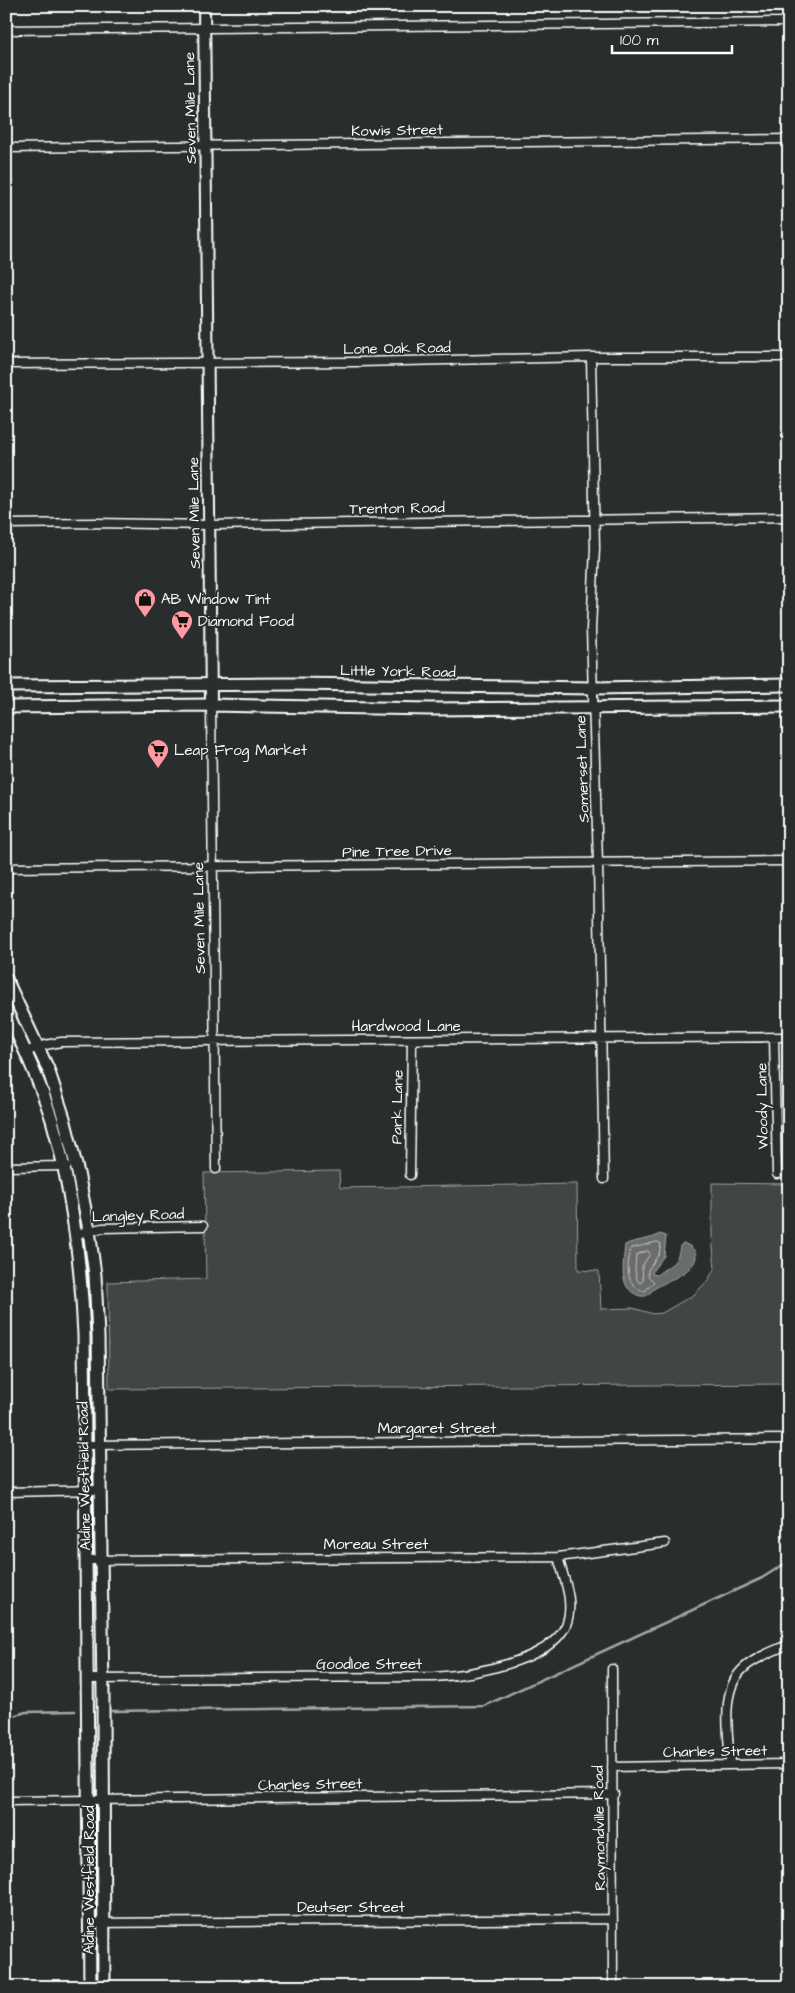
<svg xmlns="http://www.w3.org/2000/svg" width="795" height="1993" font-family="'Architects Daughter',sans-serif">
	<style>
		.green { fill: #414445; stroke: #a0a2a2 }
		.water { fill: #6a6c6d; stroke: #a6a7a7 }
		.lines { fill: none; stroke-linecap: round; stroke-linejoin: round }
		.shore { stroke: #c3c4c5; stroke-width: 1 }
		.stream { stroke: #a6a7a7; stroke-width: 2.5 }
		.minor-casing { stroke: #fff; stroke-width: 11 }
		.tertiary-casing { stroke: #fff; stroke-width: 14 }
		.secondary-casing { stroke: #fff; stroke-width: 15 }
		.minor { stroke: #2a2d2e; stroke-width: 8 }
		.tertiary { stroke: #2a2d2e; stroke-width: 10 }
		.secondary { stroke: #2a2d2e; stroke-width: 11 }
		.labels { text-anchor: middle; stroke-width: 4; stroke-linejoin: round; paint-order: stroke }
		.street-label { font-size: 15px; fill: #fff; stroke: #2a2d2e }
		.poi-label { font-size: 15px; fill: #fff; stroke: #2a2d2e; text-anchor: start }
	</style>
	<rect width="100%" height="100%" fill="#2a2d2e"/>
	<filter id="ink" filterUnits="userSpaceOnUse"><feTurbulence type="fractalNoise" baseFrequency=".02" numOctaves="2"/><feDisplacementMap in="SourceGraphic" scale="10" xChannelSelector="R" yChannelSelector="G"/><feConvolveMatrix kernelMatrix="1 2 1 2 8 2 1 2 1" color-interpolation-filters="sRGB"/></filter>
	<g filter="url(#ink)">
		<path class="green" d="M 339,1171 L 340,1188 L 577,1184 L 578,1270 L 599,1271 L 601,1309 L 633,1308 L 653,1314 L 662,1313 L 695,1294 L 708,1280 L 715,1268 L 712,1237 L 712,1183 L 789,1184 L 789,1384 L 109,1389 L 108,1282 L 206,1279 L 204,1173 Z"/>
		<path class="water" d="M 660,1234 L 666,1236 L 664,1256 L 653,1270 L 652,1274 L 657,1275 C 671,1263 677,1266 680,1246 L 683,1243 C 689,1245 696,1249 696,1256 C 695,1272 668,1280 657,1287 C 651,1290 648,1298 641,1296 C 637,1296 630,1291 628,1288 C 620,1278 624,1257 625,1245 C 636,1239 649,1241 660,1234 Z"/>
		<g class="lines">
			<path class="shore" d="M 658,1242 L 661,1244 L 659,1254 L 648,1270 L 648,1276 L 654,1282 L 645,1291 L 641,1291 C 624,1281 628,1267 630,1249 Z
				M 648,1251 L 650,1254 L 642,1266 L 643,1281 L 640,1283 L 637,1280 L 635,1271 L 636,1255 Z"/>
			<path class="stream" d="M 112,1711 L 484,1706 L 762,1578 L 789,1561
				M 6,1718 L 26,1712 L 75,1711"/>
			<g class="minor-casing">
				<path id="minor" d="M 6,30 L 789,22
					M 6,148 L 789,139
					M 591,357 L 595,548 L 591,629 L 598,863 L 604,1179
					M 6,364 L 358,362 L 591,357 L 789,357
					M 6,524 L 96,523 L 209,525 L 789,517
					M 211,705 L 216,1169
					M 6,868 L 789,861
					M 774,1037 L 777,1174
					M 25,1052 L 45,1045 L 61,1042 L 789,1037
					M 6,1167 L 67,1166
					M 410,1175 L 412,1040
					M 76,1234 L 102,1228 L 203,1226
					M 85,1445 L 789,1439
					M 6,1492 L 99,1490
					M 87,1560 L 558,1557 L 665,1543
					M 612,1669 L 613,1987
					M 88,1679 L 434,1677 C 469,1675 550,1662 566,1625 C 575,1603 564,1579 558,1557
					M 730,1765 C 729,1735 719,1690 744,1668 C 756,1657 774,1651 789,1644
					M 612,1767 L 789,1764
					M 6,1801 L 614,1794
					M 90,1923 L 613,1919"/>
			</g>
			<g class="tertiary-casing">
				<path id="tertiary" d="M 204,6 L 211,705"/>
			</g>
			<g class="secondary-casing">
				<path id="secondary" d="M 6,686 L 292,684 L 594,688 L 789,685
					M 6,707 L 211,705 L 431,709 L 789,706
					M 6,979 L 48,1069 L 64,1118 L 78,1173 L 89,1230 L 95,1275 L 98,1336 L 103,1694 L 104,1987
					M 6,1010 C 23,1046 40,1082 52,1120 C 72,1190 81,1263 84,1335 L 90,1987"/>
			</g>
			<use href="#minor" class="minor"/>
			<use href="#tertiary" class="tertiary"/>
			<use href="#secondary" class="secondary"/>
		</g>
	</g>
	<defs>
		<g id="shop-pin" transform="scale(1.125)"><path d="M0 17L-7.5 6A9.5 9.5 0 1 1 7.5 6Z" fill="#ff9aa2" stroke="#2a2d2e"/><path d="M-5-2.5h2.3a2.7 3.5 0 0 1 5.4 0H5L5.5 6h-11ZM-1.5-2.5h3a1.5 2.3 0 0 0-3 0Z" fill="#111"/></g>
		<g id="supermarket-pin" transform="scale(1.125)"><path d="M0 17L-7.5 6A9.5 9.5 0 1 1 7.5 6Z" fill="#ff9aa2" stroke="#2a2d2e"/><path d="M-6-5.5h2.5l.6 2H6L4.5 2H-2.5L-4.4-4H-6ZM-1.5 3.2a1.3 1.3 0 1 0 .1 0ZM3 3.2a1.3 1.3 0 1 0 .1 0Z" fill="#111"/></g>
	</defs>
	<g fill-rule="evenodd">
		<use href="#shop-pin" x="145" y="599"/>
		<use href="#supermarket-pin" x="182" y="621"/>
		<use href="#supermarket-pin" x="158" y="750"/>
	</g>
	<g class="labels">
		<g class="street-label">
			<text transform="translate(190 108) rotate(-91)" y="5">Seven Mile Lane</text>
			<text transform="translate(397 130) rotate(-1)" y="5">Kowis Street</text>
			<text transform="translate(397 348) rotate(-1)" y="5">Lone Oak Road</text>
			<text transform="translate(397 508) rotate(-1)" y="5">Trenton Road</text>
			<text transform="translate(194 513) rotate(-91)" y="5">Seven Mile Lane</text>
			<text transform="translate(398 671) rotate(1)" y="5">Little York Road</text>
			<text transform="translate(582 769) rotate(-92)" y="5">Somerset Lane</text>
			<text transform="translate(397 851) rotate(-1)" y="5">Pine Tree Drive</text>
			<text transform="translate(199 918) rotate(-91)" y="5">Seven Mile Lane</text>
			<text x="406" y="1031">Hardwood Lane</text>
			<text transform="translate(762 1106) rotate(-91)" y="5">Woody Lane</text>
			<text transform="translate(397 1107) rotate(-89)" y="5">Park Lane</text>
			<text transform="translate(138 1215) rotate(-2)" y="5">Langley Road</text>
			<text x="437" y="1433">Margaret Street</text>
			<text transform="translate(84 1476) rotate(-91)" y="5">Aldine Westfield Road</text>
			<text x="376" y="1549">Moreau Street</text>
			<text x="369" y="1669">Goodloe Street</text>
			<text transform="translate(715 1751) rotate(-1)" y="5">Charles Street</text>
			<text transform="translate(310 1784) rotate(-1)" y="5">Charles Street</text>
			<text transform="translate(599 1828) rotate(-91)" y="5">Raymondville Road</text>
			<text transform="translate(89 1880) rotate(-90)" y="5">Aldine Westfield Road</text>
			<text x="351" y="1912">Deutser Street</text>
		</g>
		<g class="poi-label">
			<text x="161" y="604">AB Window Tint</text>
			<text x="198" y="626">Diamond Food</text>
			<text x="174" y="755">Leap Frog Market</text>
		</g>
	</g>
	<rect width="795" height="1993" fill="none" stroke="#2a2d2e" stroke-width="25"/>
	<rect x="12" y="12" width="770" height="1968" fill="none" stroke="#fff" stroke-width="2" filter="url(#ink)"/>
	<path d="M612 45v8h120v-8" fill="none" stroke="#ffffff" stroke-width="2.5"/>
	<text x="620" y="45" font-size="15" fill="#ffffff" stroke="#2a2d2e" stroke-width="4" paint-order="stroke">100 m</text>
</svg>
